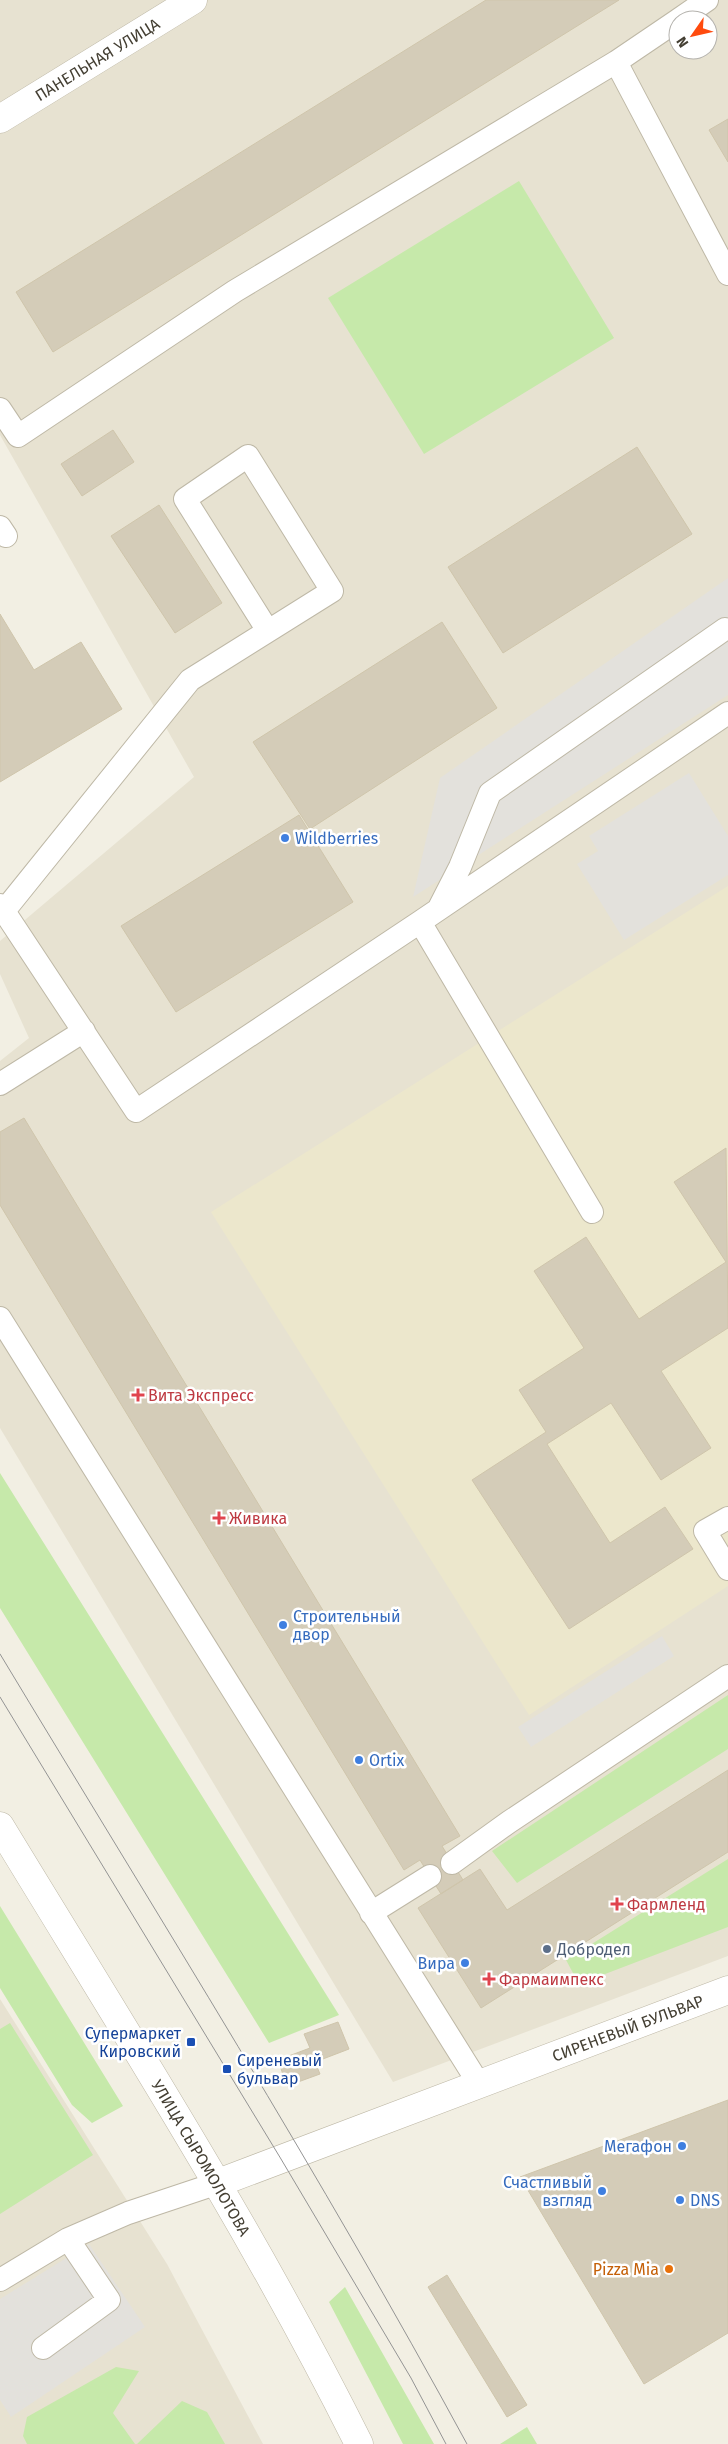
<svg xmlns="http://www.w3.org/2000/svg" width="728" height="2444" font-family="'Fira Sans',sans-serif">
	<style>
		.residential { fill: #e7e2d1; fill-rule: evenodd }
		.education { fill: #ece7cc }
		.green { fill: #c6e9aa }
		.parking { fill: #e3e1dc }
		.building { fill: #d4ccb8; stroke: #cfc5ab }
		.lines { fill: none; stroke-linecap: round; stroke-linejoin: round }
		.service-casing { stroke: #beb8a6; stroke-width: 24 }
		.minor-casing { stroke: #beb8a6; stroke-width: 29 }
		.tertiary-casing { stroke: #beb8a6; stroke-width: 29 }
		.service { stroke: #fff; stroke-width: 22 }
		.minor { stroke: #fff; stroke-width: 28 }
		.tertiary { stroke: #fff; stroke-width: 28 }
		.tram { stroke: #949494; stroke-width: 1 }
		.shop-dot { fill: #3f7fe0; stroke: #fff; stroke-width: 2 }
		.health-dot { fill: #e0444e; stroke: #fff; stroke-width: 2 }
		.service-dot { fill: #5c6f8a; stroke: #fff; stroke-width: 2 }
		.transit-dot { fill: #1a4fb4; stroke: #fff; stroke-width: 2 }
		.food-dot { fill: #e8710a; stroke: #fff; stroke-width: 2 }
		.labels { text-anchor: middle; stroke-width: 5; stroke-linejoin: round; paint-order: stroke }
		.street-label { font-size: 16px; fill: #443f33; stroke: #fff }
		.shop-label { font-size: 16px; fill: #366cbe; stroke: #fff; text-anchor: start }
		.health-label { font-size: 16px; fill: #be3a42; stroke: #fff; text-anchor: start }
		.service-label { font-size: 16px; fill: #4e5e75; stroke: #fff; text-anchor: start }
		.transit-label { font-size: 16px; fill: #164399; stroke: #fff; text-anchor: end }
		.food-label { font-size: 16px; fill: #c56008; stroke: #fff; text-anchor: end }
	</style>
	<rect width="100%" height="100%" fill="#f2efe3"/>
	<path class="residential" d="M 0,0 L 728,0 L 728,1956 L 393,2082 L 0,1428 L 0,1061 L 29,1038 L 0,974 L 0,941 L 194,777 L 0,435 ZM 678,20 L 708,20 L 708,50 L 678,50 Z
		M 0,1999 L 167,2264 L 263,2444 L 0,2444 Z"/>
	<path class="education" d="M 728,886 L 728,1586 L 529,1715 L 211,1212 Z"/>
	<path class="green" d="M 519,181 L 614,338 L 424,454 L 328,298 Z
		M 0,1473 L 339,2015 L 269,2043 L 0,1608 Z
		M 728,1695 L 728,1749 L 517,1883 L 492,1851 Z
		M 728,1859 L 728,1927 L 579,1984 L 566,1960 Z
		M 0,1906 L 123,2106 L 92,2123 L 72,2105 L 0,1988 Z
		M 10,2023 L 93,2155 L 0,2214 L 0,2029 Z
		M 345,2287 L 434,2444 L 403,2444 L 329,2302 Z
		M 116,2367 L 139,2371 L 113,2413 L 135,2444 L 27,2444 L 23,2436 L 27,2417 Z
		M 182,2401 L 207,2412 L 225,2444 L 137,2444 Z
		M 527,2427 L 537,2444 L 500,2444 Z"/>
	<path class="parking" d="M 728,578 L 728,695 L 413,897 L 440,778 Z
		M 689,773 L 728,836 L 728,875 L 624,940 L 577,864 L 598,851 L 589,836 Z
		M 662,1636 L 674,1656 L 531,1747 L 518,1727 Z
		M 89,2244 L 145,2327 L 11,2417 L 0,2400 L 0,2299 Z"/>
	<path class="building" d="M 486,0 L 619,0 L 53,352 L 16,292 Z
		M 728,119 L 728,162 L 709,130 Z
		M 113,430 L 134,462 L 82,496 L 61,464 Z
		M 637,447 L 692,534 L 503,653 L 448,567 Z
		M 159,505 L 222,603 L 175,633 L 111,536 Z
		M 0,614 L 34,670 L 81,642 L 122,709 L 0,782 Z
		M 442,622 L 497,708 L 310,829 L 253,742 Z
		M 299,815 L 353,902 L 176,1012 L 121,926 Z
		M 24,1118 L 460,1836 L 442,1846 L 463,1880 L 441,1894 L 420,1860 L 404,1870 L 0,1205 L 0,1132 Z
		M 726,1148 L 728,1328 L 661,1371 L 711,1448 L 661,1480 L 611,1403 L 547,1444 L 610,1543 L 665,1507 L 693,1549 L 569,1629 L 472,1480 L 546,1432 L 519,1390 L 584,1348 L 534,1271 L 586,1237 L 639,1319 L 726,1262 L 674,1182 Z
		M 728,1770 L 728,1852 L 481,2008 L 418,1908 L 480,1869 L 507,1910 Z
		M 338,2022 L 349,2049 L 315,2062 L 320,2074 L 287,2086 L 278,2060 L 310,2048 L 304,2034 Z
		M 728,2100 L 728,2333 L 644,2384 L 520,2177 Z
		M 447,2275 L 527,2405 L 507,2417 L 428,2287 Z"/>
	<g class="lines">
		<g class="service-casing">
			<path id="service" d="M 678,20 L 707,0
				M 616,62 L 728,274
				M 0,409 L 18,436 L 235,291 L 616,62 L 678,20
				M 0,527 L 6,536
				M 0,905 L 136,1111 L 420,922 L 728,713
				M 440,906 L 460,867 L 490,793 L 725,629
				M 4,911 L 190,680 L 332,591 L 248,456 L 185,499 L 268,631
				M 420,922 L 592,1212
				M 0,1084 L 84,1031
				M 0,1318 L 479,2084
				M 728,1518 L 705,1531 L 728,1569
				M 452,1863 L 509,1822 L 728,1676
				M 371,1913 L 430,1876
				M 0,2280 L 68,2239 L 128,2213 L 218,2183
				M 43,2348 L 109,2300 L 68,2239"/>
		</g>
		<g class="minor-casing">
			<g id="minor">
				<path id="s1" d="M 0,119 L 193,0"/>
			</g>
		</g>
		<g class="tertiary-casing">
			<g id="tertiary">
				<path id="s2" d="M 0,1826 C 124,2030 253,2231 359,2444"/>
				<path id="s3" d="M 218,2183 L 728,1990"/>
			</g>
		</g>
		<use href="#service" class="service"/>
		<use href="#minor" class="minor"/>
		<use href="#tertiary" class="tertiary"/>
		<path class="tram" d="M 0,1654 C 158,1916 321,2175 467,2444
			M 0,1697 L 281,2159 L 411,2378 L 446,2444"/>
	</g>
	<g class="shop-dot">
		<circle cx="285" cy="838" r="5"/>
		<circle cx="283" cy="1625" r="5"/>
		<circle cx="359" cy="1760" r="5"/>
		<circle cx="465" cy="1963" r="5"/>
		<circle cx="682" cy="2146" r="5"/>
		<circle cx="602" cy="2191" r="5"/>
		<circle cx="680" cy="2200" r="5"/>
	</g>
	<g class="health-dot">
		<path d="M135.5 1387.5h5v5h5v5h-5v5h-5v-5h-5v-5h5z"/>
		<path d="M216.5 1510.5h5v5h5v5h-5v5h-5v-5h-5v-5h5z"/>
		<path d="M614.5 1896.5h5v5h5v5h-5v5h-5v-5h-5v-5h5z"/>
		<path d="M486.5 1971.5h5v5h5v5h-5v5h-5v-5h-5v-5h5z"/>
	</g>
	<circle class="service-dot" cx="547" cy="1949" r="5"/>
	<g class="transit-dot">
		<rect x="186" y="2037" width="10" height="10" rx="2.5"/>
		<rect x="222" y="2064" width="10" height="10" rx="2.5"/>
	</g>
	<circle class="food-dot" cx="669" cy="2269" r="5"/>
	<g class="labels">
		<g class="street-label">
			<text dy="6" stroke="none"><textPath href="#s1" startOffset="114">ПАНЕЛЬНАЯ УЛИЦА</textPath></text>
			<text dy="6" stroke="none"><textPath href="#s3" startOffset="438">СИРЕНЕВЫЙ БУЛЬВАР</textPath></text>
			<text dy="6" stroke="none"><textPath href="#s2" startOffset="388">УЛИЦА СЫРОМОЛОТОВА</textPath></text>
		</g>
		<g class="shop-label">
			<text x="295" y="844">Wildberries</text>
			<text x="293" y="1622">Строительный<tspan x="293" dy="18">двор</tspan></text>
			<text x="369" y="1766">Ortix</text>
			<text x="455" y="1969" text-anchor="end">Вира</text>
			<text x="672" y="2152" text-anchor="end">Мегафон</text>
			<text x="592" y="2188" text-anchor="end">Счастливый<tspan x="592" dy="18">взгляд</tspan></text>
			<text x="690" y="2206">DNS</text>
		</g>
		<g class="health-label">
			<text x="148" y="1401">Вита Экспресс</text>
			<text x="229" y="1524">Живика</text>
			<text x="627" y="1910">Фармленд</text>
			<text x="499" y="1985">Фармаимпекс</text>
		</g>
		<g class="service-label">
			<text x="557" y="1955">Добродел</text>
		</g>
		<g class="transit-label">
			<text x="181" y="2039">Супермаркет<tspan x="181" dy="18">Кировский</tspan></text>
			<text x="237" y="2066" text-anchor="start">Сиреневый<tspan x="237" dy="18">бульвар</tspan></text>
		</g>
		<g class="food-label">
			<text x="659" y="2275">Pizza Mia</text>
		</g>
	</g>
	<g transform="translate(693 35) rotate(236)"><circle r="24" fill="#ffffff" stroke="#b4b2ad"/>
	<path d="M0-4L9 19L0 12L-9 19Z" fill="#ff4b0e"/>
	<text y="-8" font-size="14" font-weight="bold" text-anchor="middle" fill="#443f33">N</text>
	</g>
</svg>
